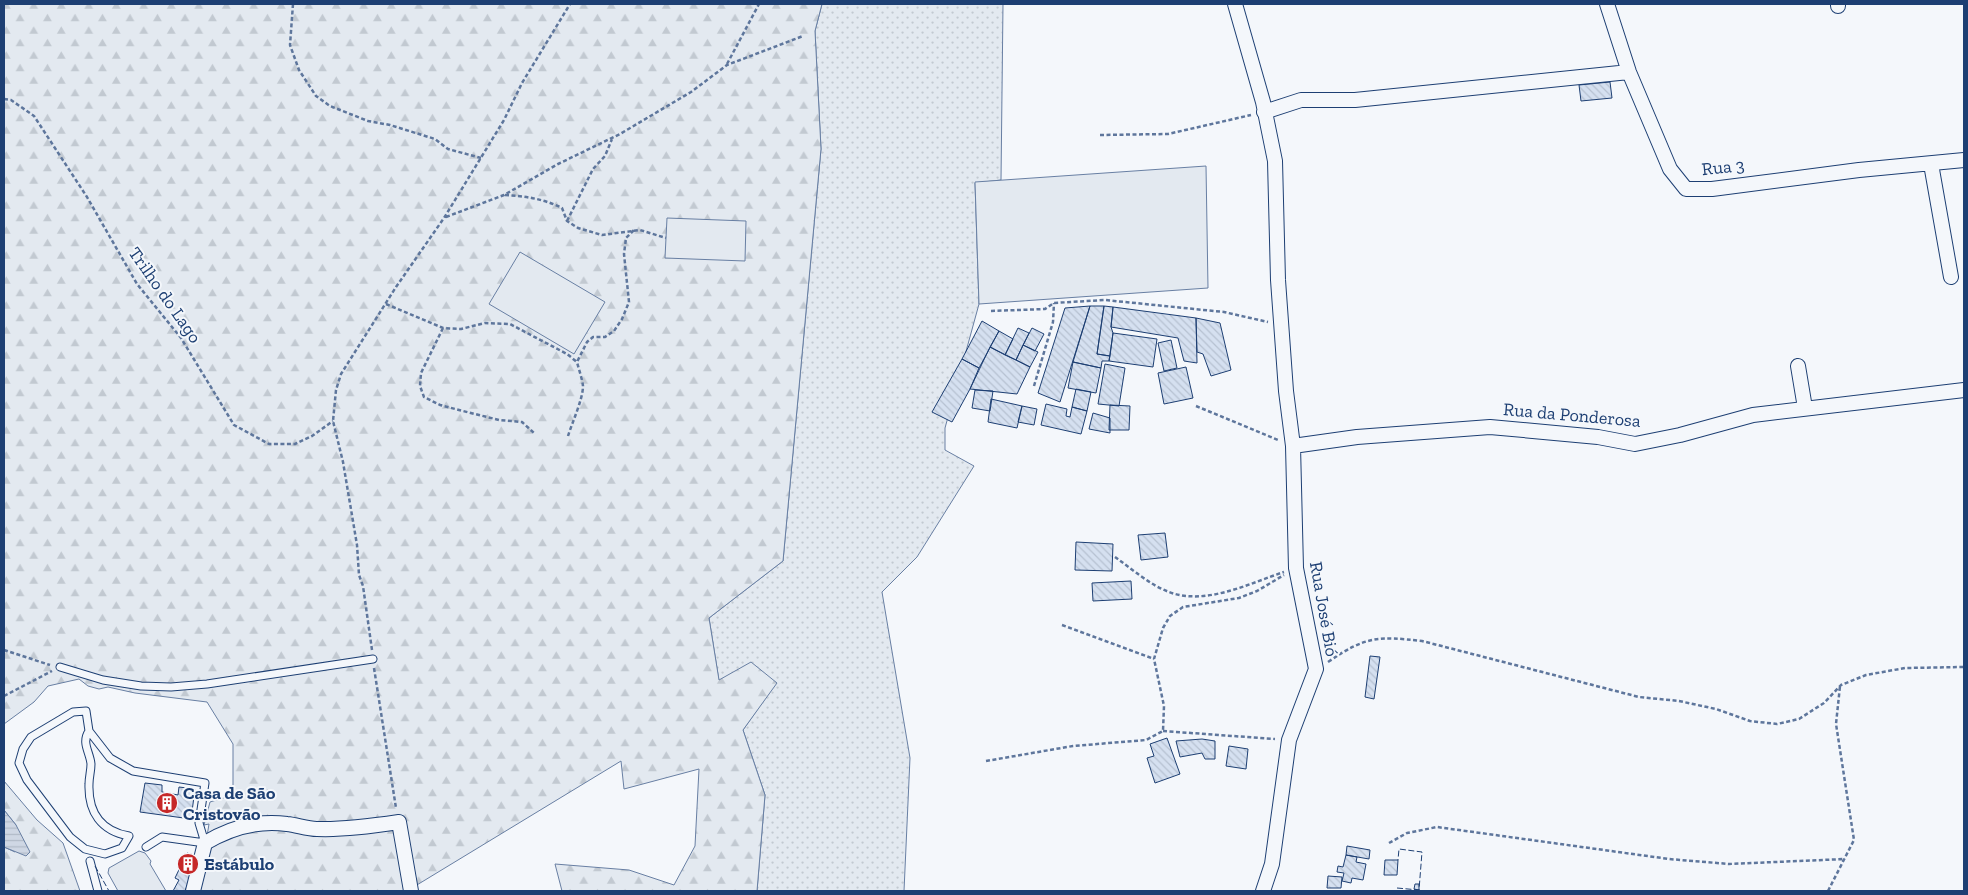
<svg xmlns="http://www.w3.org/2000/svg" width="1968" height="895" font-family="'Zilla Slab',serif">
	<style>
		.grass { fill: url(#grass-dots); stroke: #687fa3 }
		.forest { fill: url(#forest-firs); stroke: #687fa3 }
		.garden { fill: #e3e9f0; stroke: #687fa3 }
		.water { fill: url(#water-rules); stroke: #687fa3 }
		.building { fill: url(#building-back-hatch); stroke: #1d3f73 }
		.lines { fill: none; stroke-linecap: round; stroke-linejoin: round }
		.lane-casing { stroke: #1d3f73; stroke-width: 9 }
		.street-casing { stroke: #1d3f73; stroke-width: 16 }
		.path { stroke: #5e769c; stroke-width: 2.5; stroke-dasharray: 4 2.5; stroke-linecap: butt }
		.lane { stroke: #f4f7fb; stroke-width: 7 }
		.street { stroke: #f4f7fb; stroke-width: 14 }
		.fence { stroke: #1d3f73; stroke-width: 1; stroke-dasharray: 6 2.5; stroke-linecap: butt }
		.labels { text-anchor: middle; stroke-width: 4; stroke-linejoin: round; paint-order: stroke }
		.street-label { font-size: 18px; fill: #1d3f73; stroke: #f4f7fb }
		.poi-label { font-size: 18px; font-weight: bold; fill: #1d3f73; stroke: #f4f7fb; text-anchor: start }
	</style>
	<defs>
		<pattern id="grass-dots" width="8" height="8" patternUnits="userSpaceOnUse" patternTransform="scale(1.25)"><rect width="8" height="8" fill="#e3e9f0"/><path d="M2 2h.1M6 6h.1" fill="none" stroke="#c2c9d1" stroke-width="1.8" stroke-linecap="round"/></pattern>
		<pattern id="forest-firs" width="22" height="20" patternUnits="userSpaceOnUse" patternTransform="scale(1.25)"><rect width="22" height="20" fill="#e3e9f0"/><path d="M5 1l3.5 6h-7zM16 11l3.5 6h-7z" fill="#c2c9d1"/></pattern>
		<pattern id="water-rules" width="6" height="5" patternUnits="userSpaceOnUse" patternTransform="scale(1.25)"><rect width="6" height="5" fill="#cfd7e4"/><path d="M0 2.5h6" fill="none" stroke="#b1bac7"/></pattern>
		<pattern id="building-back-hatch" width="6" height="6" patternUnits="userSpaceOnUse" patternTransform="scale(1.25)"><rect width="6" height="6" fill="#d5e0f0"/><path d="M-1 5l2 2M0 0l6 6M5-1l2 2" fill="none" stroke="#b6c1d1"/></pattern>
	</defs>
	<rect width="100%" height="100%" fill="#f4f7fb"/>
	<path class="grass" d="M 822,4 L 1003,4 L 1001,180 L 975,183 L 979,304 L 945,428 L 945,450 L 974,466 L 917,557 L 882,592 L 910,758 L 904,891 L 757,891 L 765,795 L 743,730 L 776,683 L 719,681 L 709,618 L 783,561 L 821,149 L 815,31 Z"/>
	<path class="forest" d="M 4,4 L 822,4 L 815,31 L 821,149 L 783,561 L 709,618 L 719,680 L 751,662 L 777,683 L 743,730 L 765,795 L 757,891 L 562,891 L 555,864 L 629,870 L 674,885 L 695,846 L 699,769 L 624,789 L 621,761 L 407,891 L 198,891 L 209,824 L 204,825 L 210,802 L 233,795 L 233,744 L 207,702 L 135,693 L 108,687 L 99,689 L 88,686 L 79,679 L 48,686 L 34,702 L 4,724 Z
		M 4,781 L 37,820 L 63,843 L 80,891 L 4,891 L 4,847 L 15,852 L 16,825 L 4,810 Z"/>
	<path class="garden" d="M 1206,166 L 1208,288 L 979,304 L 975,182 Z
		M 667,218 L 746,221 L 745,261 L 665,258 Z
		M 520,252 L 605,302 L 574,354 L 489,304 Z
		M 139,851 L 145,853 L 151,861 L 150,864 L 166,891 L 118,891 L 108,873 L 109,868 Z"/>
	<path class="water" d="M 4,810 L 16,825 L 30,852 L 26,856 L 4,847 Z"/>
	<path class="building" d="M 1610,82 L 1612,98 L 1581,101 L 1579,85 Z
		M 1090,306 L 1104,306 L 1097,354 L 1110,356 L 1109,361 L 1102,361 L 1101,368 L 1073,362 Z
		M 1090,306 L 1060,402 L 1038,393 L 1065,308 Z
		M 1104,306 L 1113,307 L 1111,327 L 1113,333 L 1110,356 L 1097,354 Z
		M 1113,307 L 1196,318 L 1197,363 L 1184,361 L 1178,338 L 1111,327 Z
		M 1196,318 L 1220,323 L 1231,370 L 1211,376 L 1203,354 L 1197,352 Z
		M 982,321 L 999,331 L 979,368 L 962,359 Z
		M 1018,328 L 1029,333 L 1016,360 L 1005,355 Z
		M 1032,328 L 1044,334 L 1035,351 L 1023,345 Z
		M 999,331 L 1013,339 L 1005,355 L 990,347 Z
		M 1113,333 L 1157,339 L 1153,367 L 1109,361 Z
		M 1171,340 L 1177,368 L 1164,371 L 1158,343 Z
		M 1023,345 L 1038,352 L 1030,367 L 1016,360 Z
		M 990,347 L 1030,367 L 1017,394 L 970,389 Z
		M 962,359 L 979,368 L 970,389 L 952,422 L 932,412 Z
		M 1073,362 L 1101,368 L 1096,393 L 1068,388 Z
		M 1105,364 L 1125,368 L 1119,406 L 1098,404 Z
		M 1186,367 L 1193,398 L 1164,404 L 1158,373 Z
		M 1076,389 L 1091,392 L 1087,411 L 1072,407 Z
		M 975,390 L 993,391 L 990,411 L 972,408 Z
		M 991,399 L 1022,406 L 1017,428 L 988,422 Z
		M 1046,404 L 1067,409 L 1066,416 L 1070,417 L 1072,407 L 1087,411 L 1081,434 L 1041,425 Z
		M 1110,405 L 1130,406 L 1129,430 L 1109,430 Z
		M 1022,406 L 1037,409 L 1034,425 L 1018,422 Z
		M 1093,413 L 1110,418 L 1110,433 L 1089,429 Z
		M 1165,533 L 1168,557 L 1141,560 L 1138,535 Z
		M 1076,542 L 1113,544 L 1112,571 L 1075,570 Z
		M 1131,581 L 1132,599 L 1093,601 L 1092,583 Z
		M 1370,656 L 1380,657 L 1374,699 L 1365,697 Z
		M 1167,738 L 1180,774 L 1155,783 L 1147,758 L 1154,756 L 1150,744 Z
		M 1202,739 L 1215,741 L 1215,759 L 1205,759 L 1202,753 L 1180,757 L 1176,741 Z
		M 1229,746 L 1248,749 L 1246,769 L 1226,766 Z
		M 145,783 L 162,785 L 162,792 L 178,795 L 179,787 L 195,789 L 191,819 L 140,812 Z
		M 1347,846 L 1370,850 L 1369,859 L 1346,855 Z
		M 187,853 L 197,856 L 192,873 L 185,891 L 173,891 L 179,880 L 175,878 Z
		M 1346,855 L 1357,857 L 1356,862 L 1366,864 L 1363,880 L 1352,878 L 1351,883 L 1342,881 L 1344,873 L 1337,872 L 1338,866 L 1343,867 Z
		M 1385,860 L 1398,860 L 1397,875 L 1384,875 Z
		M 1328,876 L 1342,877 L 1341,888 L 1327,888 Z
		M 1415,884 L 1419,884 L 1419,890 L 1414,889 Z"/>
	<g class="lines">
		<g class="lane-casing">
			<path id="lane" d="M 60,667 L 103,680 L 141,686 L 171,687 L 207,684 L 373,659
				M 89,731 C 81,743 90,752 91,764 C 91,771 89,777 89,784 C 88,812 101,831 129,836 L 122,848 L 105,854 L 85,849 L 70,837 L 27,780 L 19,763 L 23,749 L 31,737 L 73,712 L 86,711 L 89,731 L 110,758 L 133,771 L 205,783 L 199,823 L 205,843 L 162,837 L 146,847
				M 90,861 L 98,891"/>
		</g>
		<g class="street-casing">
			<path id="street" d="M 1235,4 L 1263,102 L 1275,161 L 1278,280 L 1286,391 L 1293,446 L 1296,568 L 1316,669 L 1289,740 L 1272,864 L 1263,891
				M 1607,4 L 1629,72 L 1670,169 L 1686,189 L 1712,189 L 1859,170 L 1964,160
				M 1838,6 L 1838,4
				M 1264,112 L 1301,100 L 1355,100 L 1629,72
				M 1931,164 L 1951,277
				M 1798,366 L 1805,408
				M 1293,446 L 1357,437 L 1490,427 L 1598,437 L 1635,444 L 1680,435 L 1753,415 L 1964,390
				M 193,891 L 205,843 C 230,828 258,820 287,824 C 297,825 307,829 317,829 C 344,830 372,826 399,822 L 411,891"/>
		</g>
		<path class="path" d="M 293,4 L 290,45 L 299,70 L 316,96 L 330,106 L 368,121 L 390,125 L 435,139 L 448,149 L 481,158
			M 727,64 L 759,4
			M 4,99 L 11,100 L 34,116 L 87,197 L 137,284 L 181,338 L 234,425 L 269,444 L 295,444 L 312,436 L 333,421
			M 1100,135 L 1168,134 L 1251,115
			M 505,195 C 525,196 544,199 562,208 L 567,221 L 578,228 L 602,235 L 640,230 L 666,238
			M 446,217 L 504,195 L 558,164 L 620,134 L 691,92 L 727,65 L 803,36
			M 567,221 L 593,169 L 605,156 L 612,139
			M 386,304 L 443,328 L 461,329 L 485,323 L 510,324 L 567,354 L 577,362 L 587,342 L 593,337 L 605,337 L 614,331 L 622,319 L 629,302 L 624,254 L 626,238 L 634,230
			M 991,311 L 1045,309 L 1054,303 L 1105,300 L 1224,312 L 1268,322
			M 443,328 L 421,373 L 420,386 L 424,397 L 440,405 L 459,410 L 499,420 L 522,422 L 534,433
			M 1034,386 L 1053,322 L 1054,303
			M 1196,406 L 1278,440
			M 568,436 C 572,423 583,399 583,386 C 582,378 579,370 577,362
			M 1115,557 C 1132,569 1150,585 1169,592 C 1206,606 1250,583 1284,572
			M 1062,625 L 1154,659
			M 4,650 L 50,665
			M 372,650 L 363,586 L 359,575 L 357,545 L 343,462 L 333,421 L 336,390 L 341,374 L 396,287 L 444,218 L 504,120 L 522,83 L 570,4
			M 1328,662 C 1366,636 1378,636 1422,641 L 1639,697 L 1679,701 L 1716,709 L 1750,721 L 1777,724 L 1799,719 L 1824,703 L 1841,685 L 1866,675 L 1905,668 L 1964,667
			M 374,668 L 396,808
			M 4,696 L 52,671
			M 1163,731 L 1275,739
			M 986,761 L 1073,746 L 1146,740 L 1163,731 L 1164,706 L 1154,659 L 1163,628 L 1170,616 L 1183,607 L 1239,598 L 1257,591 L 1284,575
			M 1389,843 L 1407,833 L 1437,827 L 1669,859 L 1729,864 L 1845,859
			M 1828,891 L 1854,840 L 1836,724 L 1840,686"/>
		<use href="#lane" class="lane"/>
		<use href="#street" class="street"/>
		<path class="fence" d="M 95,866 L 109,891
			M 1397,888 L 1419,890 L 1422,852 L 1399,849 L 1398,860"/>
	</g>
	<defs>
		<g id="building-disc" transform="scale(1.125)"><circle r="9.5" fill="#c62828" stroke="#f4f7fb"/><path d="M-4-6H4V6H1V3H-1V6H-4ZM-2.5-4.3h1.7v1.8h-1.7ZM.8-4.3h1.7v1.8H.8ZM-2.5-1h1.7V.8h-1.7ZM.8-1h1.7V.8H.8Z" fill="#fff"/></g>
	</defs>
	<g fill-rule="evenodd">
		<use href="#building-disc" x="167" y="803"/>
		<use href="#building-disc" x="188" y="864"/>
	</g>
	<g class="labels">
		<g class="street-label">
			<text transform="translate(1723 167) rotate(-6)" y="6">Rua 3</text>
			<text transform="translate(165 295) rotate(55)" y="6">Trilho do Lago</text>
			<text transform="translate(1572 415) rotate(5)" y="6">Rua da Ponderosa</text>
			<text transform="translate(1324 609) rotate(80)" y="6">Rua José Bió</text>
		</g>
		<g class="poi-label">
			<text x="183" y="799">Casa de São<tspan x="183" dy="21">Cristovão</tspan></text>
			<text x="204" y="870">Estábulo</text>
		</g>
	</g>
	<rect width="1968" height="895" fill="none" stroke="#1d3f73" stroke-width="10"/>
</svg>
